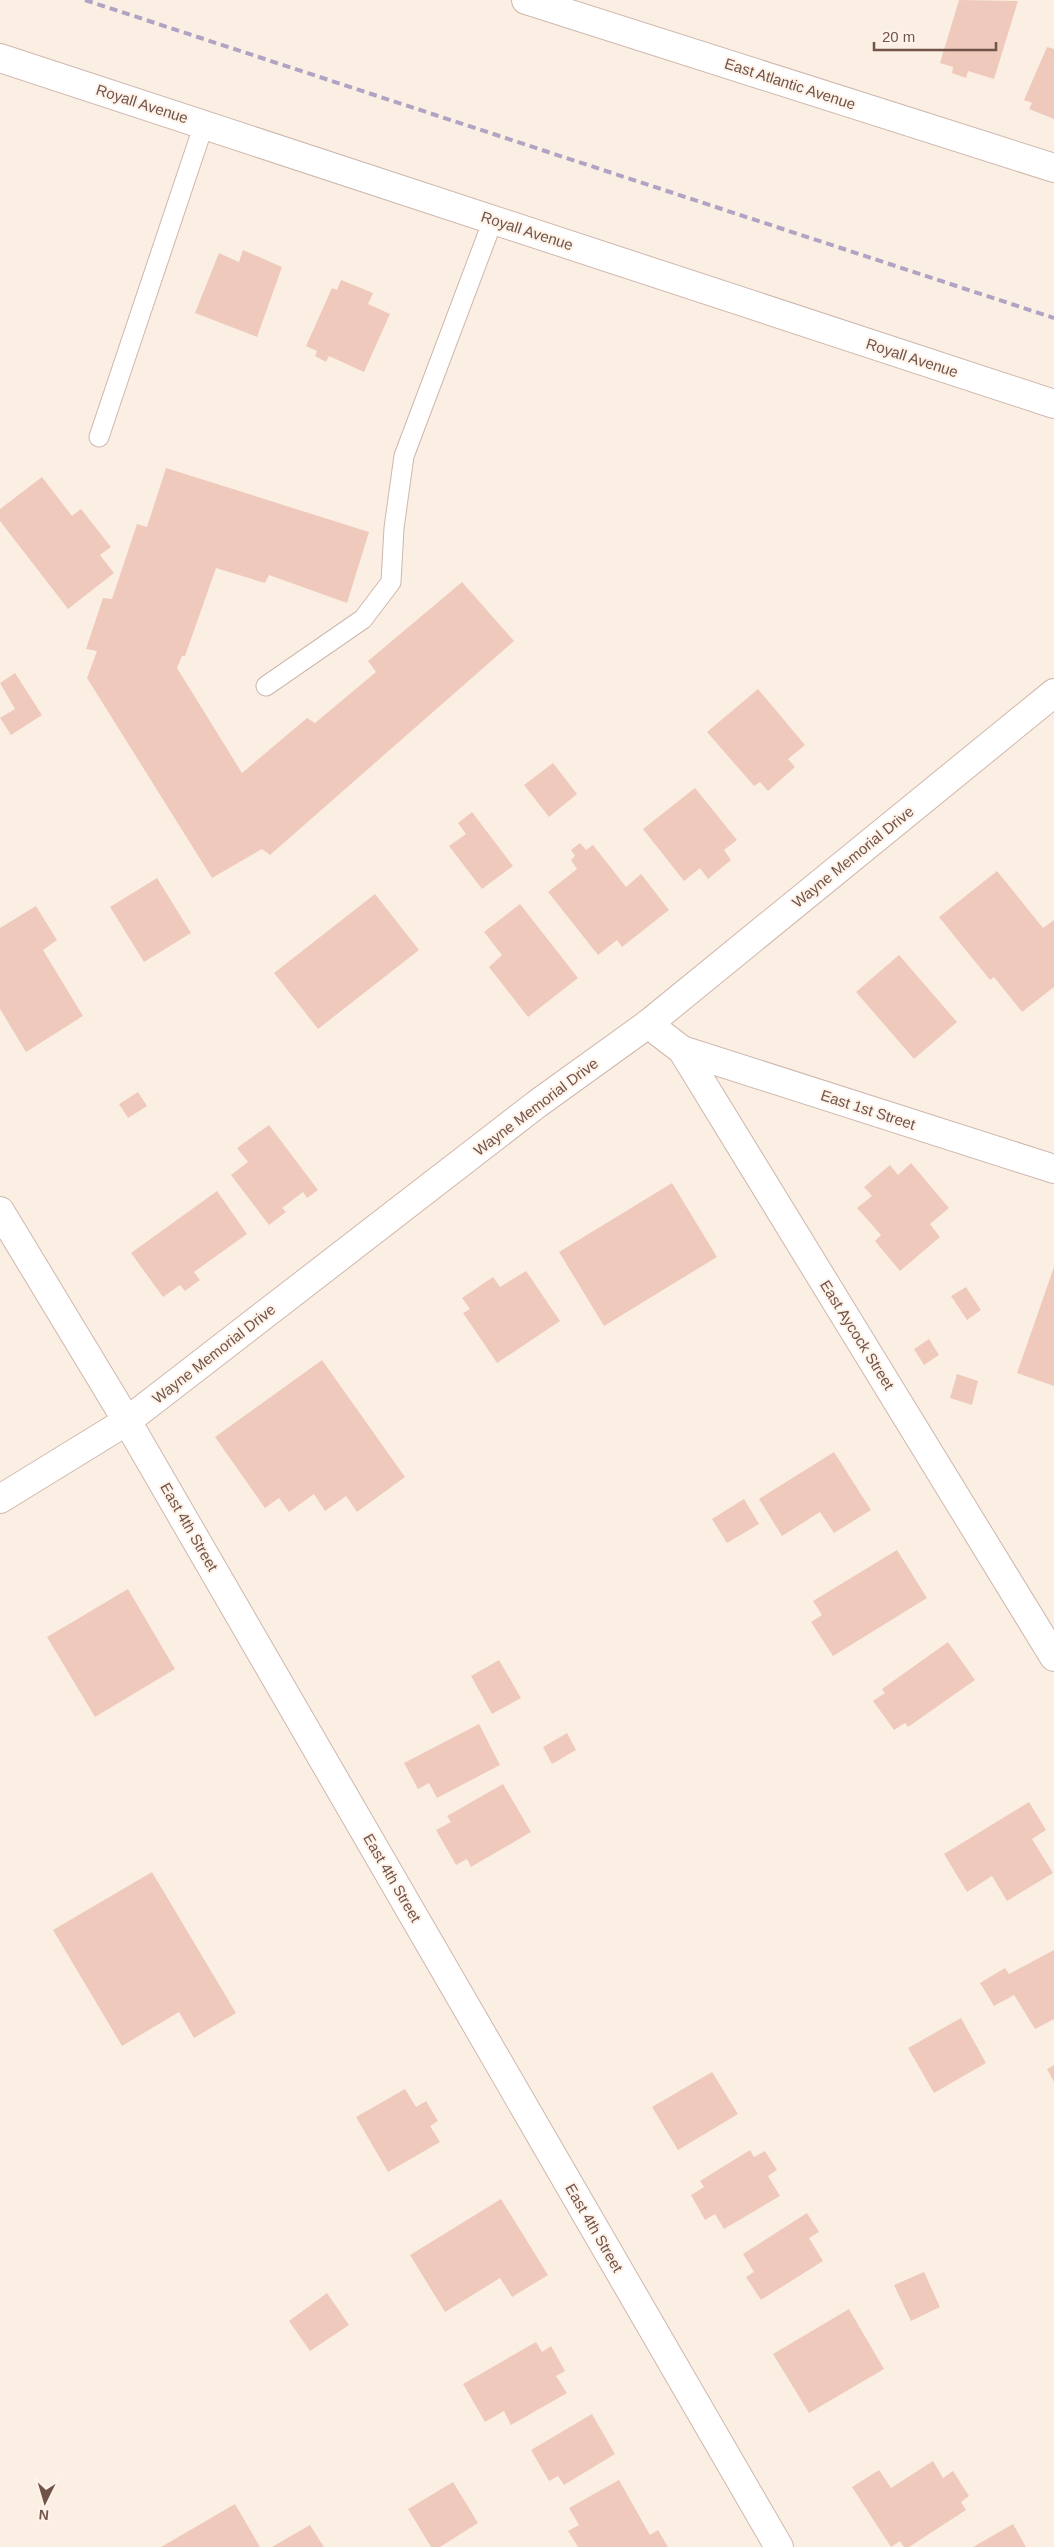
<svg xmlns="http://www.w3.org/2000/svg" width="1054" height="2547" font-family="Helvetica,sans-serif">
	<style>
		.building { fill: #efcabc }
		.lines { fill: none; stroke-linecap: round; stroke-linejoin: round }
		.service-casing { stroke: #ceb7ad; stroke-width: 21 }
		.minor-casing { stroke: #ceb7ad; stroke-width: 30 }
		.tertiary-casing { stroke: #ceb7ad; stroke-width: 30 }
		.secondary-casing { stroke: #d1b7ab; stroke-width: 30 }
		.service { stroke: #fff; stroke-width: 19 }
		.minor { stroke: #fff; stroke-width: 28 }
		.tertiary { stroke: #fff; stroke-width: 28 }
		.secondary { stroke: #fff; stroke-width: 28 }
		.rail { stroke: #b0a3c4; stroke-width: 4; stroke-dasharray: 8 5; stroke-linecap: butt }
		.labels { text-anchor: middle; stroke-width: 4; stroke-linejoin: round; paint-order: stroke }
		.street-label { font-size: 15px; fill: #72534a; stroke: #fef3e9 }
	</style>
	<rect width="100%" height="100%" fill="#fbefe3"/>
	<path class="building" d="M 959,0 L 1018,1 L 994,79 L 968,71 L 966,78 L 952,73 L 953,67 L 940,63 Z
		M 1047,47 L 1054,49 L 1054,119 L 1029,109 L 1032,103 L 1024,100 Z
		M 243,250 L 282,267 L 257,337 L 195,313 L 219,253 L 239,262 Z
		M 341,280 L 373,293 L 368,304 L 390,314 L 364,372 L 329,356 L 326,362 L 315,356 L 317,351 L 306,346 L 332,288 L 337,290 Z
		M 166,468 L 369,532 L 347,603 L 269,575 L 265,583 L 216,568 L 185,656 L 182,656 L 177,668 L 242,773 L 307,718 L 315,723 L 376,672 L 368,661 L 462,582 L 514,641 L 270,855 L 262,849 L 212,878 L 87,678 L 97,651 L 86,649 L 103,598 L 112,599 L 137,524 L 147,527 Z
		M 42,477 L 72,516 L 81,509 L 111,547 L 100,555 L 114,573 L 68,609 L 0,521 L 0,509 Z
		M 15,673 L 42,715 L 11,735 L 0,718 L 15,709 L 0,683 Z
		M 758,689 L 805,745 L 788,759 L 795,767 L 768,791 L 760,782 L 754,786 L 707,732 Z
		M 553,763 L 577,794 L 549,817 L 524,785 Z
		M 695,788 L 737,840 L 724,850 L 731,860 L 708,879 L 700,868 L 684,881 L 643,829 Z
		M 472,812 L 513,866 L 482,889 L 449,846 L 466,834 L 458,823 Z
		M 580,843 L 586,850 L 593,845 L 626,887 L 641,874 L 669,910 L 622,947 L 617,940 L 598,955 L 548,892 L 577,869 L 571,860 L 575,856 L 571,850 Z
		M 997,871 L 1043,928 L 1054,920 L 1054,987 L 1022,1012 L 994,977 L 990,980 L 939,917 Z
		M 157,878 L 191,933 L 144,962 L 110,907 Z
		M 375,894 L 419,950 L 318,1029 L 274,973 Z
		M 520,904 L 578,978 L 528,1017 L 489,967 L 502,955 L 484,932 Z
		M 36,906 L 57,940 L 43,950 L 83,1016 L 26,1052 L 0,1009 L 0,928 Z
		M 899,955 L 957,1022 L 914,1059 L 856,992 Z
		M 138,1092 L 147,1106 L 128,1118 L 119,1104 Z
		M 269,1125 L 318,1190 L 307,1198 L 303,1192 L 282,1208 L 286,1212 L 269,1225 L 231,1175 L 248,1162 L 237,1148 Z
		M 911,1163 L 949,1208 L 930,1224 L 940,1237 L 900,1271 L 875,1241 L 881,1235 L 857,1208 L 872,1196 L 864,1187 L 890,1165 L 898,1175 Z
		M 672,1183 L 717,1257 L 604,1326 L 559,1252 Z
		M 217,1191 L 247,1234 L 194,1272 L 200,1280 L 185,1291 L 180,1285 L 163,1297 L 131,1253 Z
		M 1054,1267 L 1054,1386 L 1017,1373 Z
		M 526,1271 L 560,1321 L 497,1363 L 463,1313 L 470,1309 L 462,1298 L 493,1277 L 500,1287 Z
		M 966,1287 L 981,1310 L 967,1320 L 951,1296 Z
		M 929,1339 L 939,1355 L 924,1365 L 914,1349 Z
		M 322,1360 L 405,1477 L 357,1512 L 346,1496 L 325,1511 L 314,1494 L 289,1512 L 279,1498 L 265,1508 L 215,1437 Z
		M 957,1374 L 978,1381 L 972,1405 L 950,1398 Z
		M 834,1452 L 871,1510 L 834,1533 L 820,1512 L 782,1536 L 759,1499 Z
		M 744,1499 L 759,1524 L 727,1543 L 712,1519 Z
		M 897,1550 L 927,1598 L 833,1656 L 811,1622 L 822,1615 L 813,1601 Z
		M 128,1589 L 175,1669 L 95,1717 L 47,1637 Z
		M 948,1642 L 975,1680 L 908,1727 L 905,1723 L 894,1730 L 873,1701 L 885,1693 L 882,1689 Z
		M 499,1660 L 521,1698 L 492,1714 L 471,1676 Z
		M 479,1724 L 500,1765 L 437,1798 L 429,1783 L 418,1789 L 404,1763 Z
		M 567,1733 L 576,1750 L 552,1764 L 543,1747 Z
		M 503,1784 L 531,1832 L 471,1867 L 467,1859 L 456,1865 L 436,1830 L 451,1822 L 447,1816 Z
		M 1029,1802 L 1046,1830 L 1032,1839 L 1053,1873 L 1007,1901 L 992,1876 L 967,1892 L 944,1854 Z
		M 152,1872 L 236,2013 L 194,2038 L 179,2012 L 122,2046 L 53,1930 Z
		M 1054,1950 L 1054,2019 L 1035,2029 L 1014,1995 L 994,2006 L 980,1983 L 1005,1968 L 1009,1974 Z
		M 961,2018 L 986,2063 L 934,2093 L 908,2048 Z
		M 1054,2065 L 1054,2082 L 1047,2069 Z
		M 712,2072 L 738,2114 L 678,2150 L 652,2107 Z
		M 405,2089 L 416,2107 L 426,2101 L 438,2121 L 430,2126 L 440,2142 L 388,2172 L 356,2117 Z
		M 750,2150 L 754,2157 L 765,2151 L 777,2170 L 768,2176 L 780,2196 L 724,2229 L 715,2214 L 705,2220 L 691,2195 L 704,2187 L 700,2181 Z
		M 501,2199 L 548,2275 L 512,2297 L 500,2278 L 445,2312 L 410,2255 Z
		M 807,2213 L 819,2232 L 809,2238 L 823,2261 L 761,2300 L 746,2277 L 754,2272 L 743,2254 Z
		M 924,2272 L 940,2307 L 911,2321 L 894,2285 Z
		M 327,2293 L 349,2325 L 310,2351 L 289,2321 Z
		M 849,2309 L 884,2369 L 809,2413 L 773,2354 Z
		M 536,2342 L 542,2352 L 551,2346 L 565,2371 L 556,2376 L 567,2393 L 511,2425 L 504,2411 L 485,2422 L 463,2384 Z
		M 592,2414 L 615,2454 L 564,2485 L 558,2476 L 549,2481 L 531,2450 Z
		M 933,2461 L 943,2478 L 953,2471 L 969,2496 L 961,2502 L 966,2510 L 909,2547 L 904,2547 L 900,2541 L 891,2547 L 852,2487 L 879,2470 L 891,2488 Z
		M 619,2480 L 650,2535 L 658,2530 L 668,2547 L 578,2547 L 568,2531 L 579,2525 L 569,2508 Z
		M 453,2482 L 478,2523 L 440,2547 L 431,2547 L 408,2509 Z
		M 235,2504 L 260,2547 L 161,2547 Z
		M 1013,2524 L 1026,2547 L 973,2547 Z
		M 310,2525 L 324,2547 L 272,2547 Z"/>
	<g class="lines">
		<g class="service-casing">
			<path id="service" d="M 99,437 L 204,124
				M 266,686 L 363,619 L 391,582 L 394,528 L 404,456 L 493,220"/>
		</g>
		<g class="minor-casing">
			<path id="minor" d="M 526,0 L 1054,168
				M 648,1024 L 682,1050 L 1054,1657
				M 682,1050 L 1054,1169
				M 0,1211 L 127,1421 L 779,2547"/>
		</g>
		<g class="tertiary-casing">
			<path id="tertiary" d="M 0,58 L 1054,404"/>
		</g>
		<g class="secondary-casing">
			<path id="secondary" d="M 0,1499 L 127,1421 L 537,1104 L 648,1024 L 1054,693"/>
		</g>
		<use href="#service" class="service"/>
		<use href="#minor" class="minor"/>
		<use href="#tertiary" class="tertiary"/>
		<use href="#secondary" class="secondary"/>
		<path class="rail" d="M 85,0 L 1054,318"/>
	</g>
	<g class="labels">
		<g class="street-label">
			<text transform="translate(790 84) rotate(18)" y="5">East Atlantic Avenue</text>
			<text transform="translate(142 104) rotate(18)" y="5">Royall Avenue</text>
			<text transform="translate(527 231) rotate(18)" y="5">Royall Avenue</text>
			<text transform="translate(912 358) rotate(18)" y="5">Royall Avenue</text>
			<text transform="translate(853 857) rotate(-39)" y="5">Wayne Memorial Drive</text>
			<text transform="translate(536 1107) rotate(-37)" y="5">Wayne Memorial Drive</text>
			<text transform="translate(868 1110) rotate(18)" y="5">East 1st Street</text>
			<text transform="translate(857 1335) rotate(58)" y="5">East Aycock Street</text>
			<text transform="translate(214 1354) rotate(-38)" y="5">Wayne Memorial Drive</text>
			<text transform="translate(189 1527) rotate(60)" y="5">East 4th Street</text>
			<text transform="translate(392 1878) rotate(60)" y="5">East 4th Street</text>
			<text transform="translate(594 2228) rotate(60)" y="5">East 4th Street</text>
		</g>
	</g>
	<g transform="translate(45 2502) rotate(185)" stroke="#fef3e9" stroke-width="4" paint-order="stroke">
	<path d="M0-4L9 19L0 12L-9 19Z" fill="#72534a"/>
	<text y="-8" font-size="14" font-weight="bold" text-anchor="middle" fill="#72534a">N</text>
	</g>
	<path d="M874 42v8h122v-8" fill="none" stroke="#72534a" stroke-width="2.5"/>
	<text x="882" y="42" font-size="15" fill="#72534a" stroke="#fef3e9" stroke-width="4" paint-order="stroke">20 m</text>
</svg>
